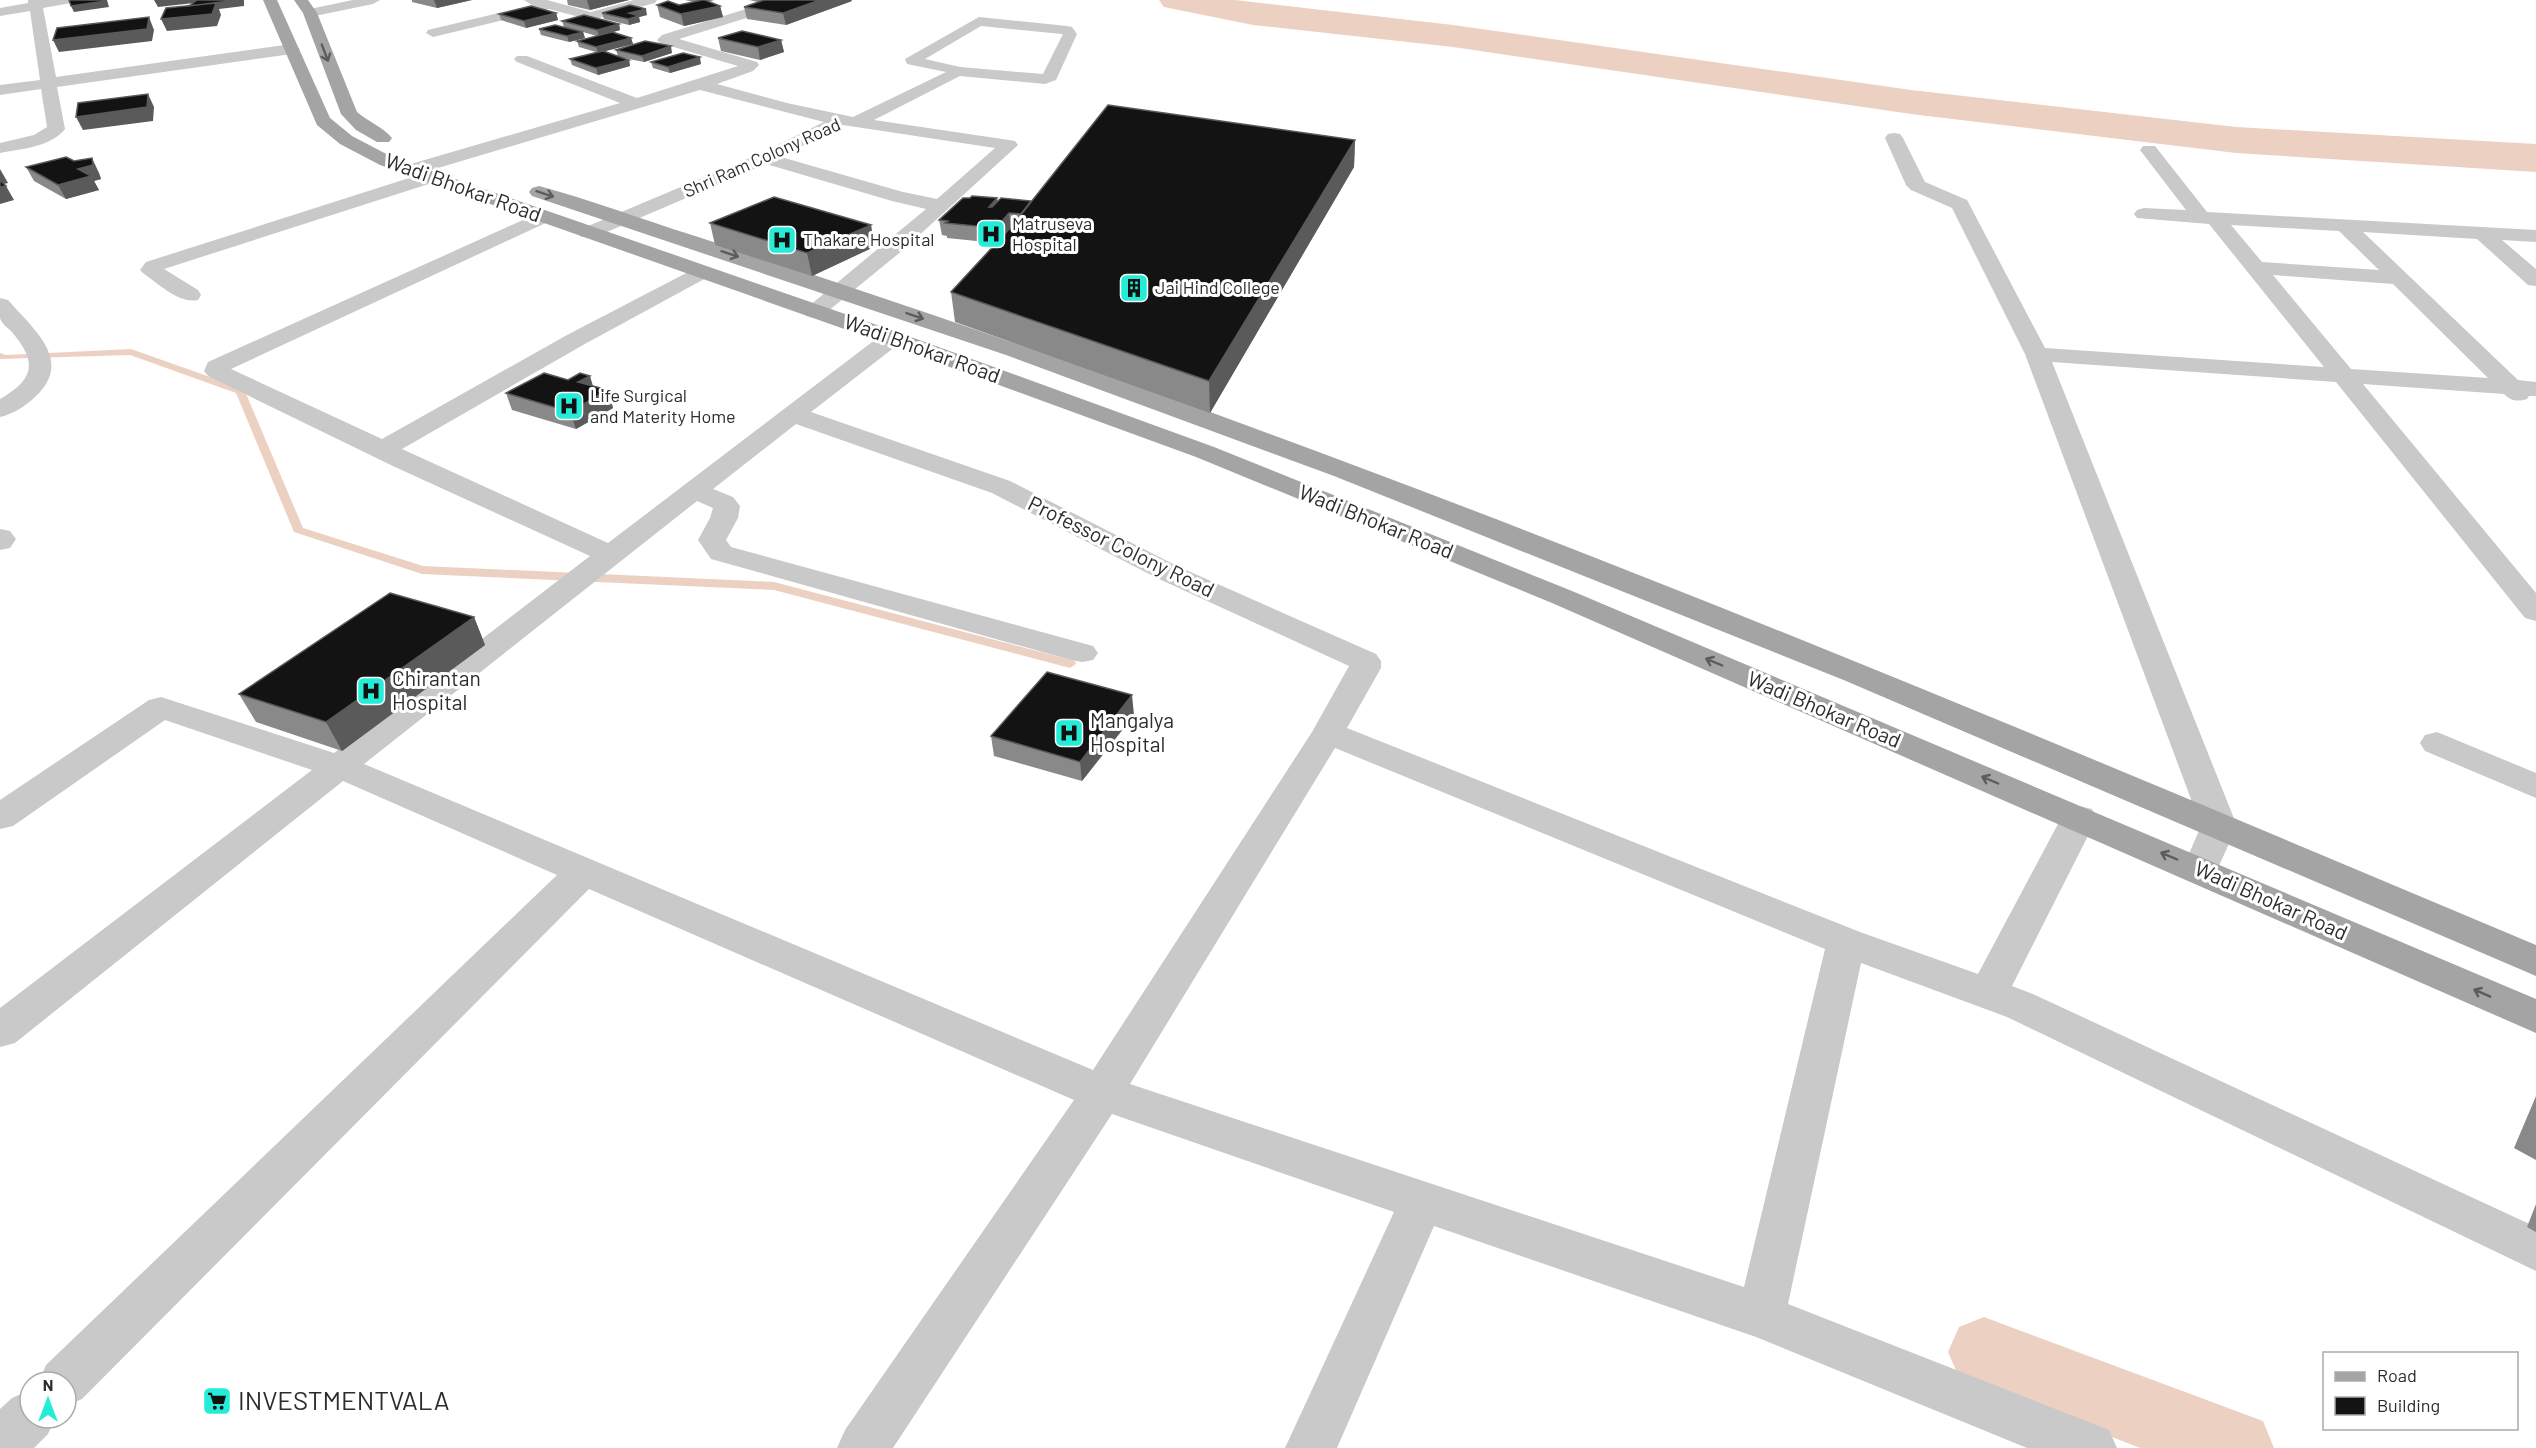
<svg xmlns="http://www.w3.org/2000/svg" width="2536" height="1448" font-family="Barlow,sans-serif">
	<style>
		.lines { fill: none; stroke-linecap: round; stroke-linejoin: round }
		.stream { fill: #ecd1c3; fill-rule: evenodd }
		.canal { fill: #ecd1c3; fill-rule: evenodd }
		.river { fill: #ecd1c3; fill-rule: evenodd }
		.minor { fill: #c9c9c9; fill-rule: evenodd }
		.major { fill: #a4a4a4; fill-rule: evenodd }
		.wall { fill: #898989 }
		.shaded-wall { fill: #5a5a5a }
		.building { fill: #131313; stroke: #5a5a5a; stroke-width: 1.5 }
		.oneway { stroke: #5c5c5c }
		.labels { text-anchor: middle; stroke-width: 6; stroke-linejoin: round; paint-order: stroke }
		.far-street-label { font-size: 18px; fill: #2c2c2c; stroke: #fff }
		.far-poi-label { font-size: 18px; fill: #2c2c2c; stroke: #fff; text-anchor: start }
		.street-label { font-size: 21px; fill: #2c2c2c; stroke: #fff }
		.poi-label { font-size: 21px; fill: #2c2c2c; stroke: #fff; text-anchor: start }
		.near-poi-label { font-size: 26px; fill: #2c2c2c; stroke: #fff; text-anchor: start }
	</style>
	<rect width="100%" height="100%" fill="#fff"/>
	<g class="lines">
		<path class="stream" d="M 131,349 L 244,389 L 303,528 L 423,566 L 774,582 L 1075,661 L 1076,664 L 1070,668 L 774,590 L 422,574 L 294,532 L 236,393 L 130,355 L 0,359 L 0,353 L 6,355 Z"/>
		<path class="canal" d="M 1984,1317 L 2263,1421 L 2274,1448 L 2140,1448 L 1959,1377 L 1948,1352 L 1959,1327 Z"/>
		<path class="river" d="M 1159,0 L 1235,0 L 1453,25 L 1911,90 L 2236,127 L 2536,144 L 2536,172 L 2236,153 L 1911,114 L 1453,47 L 1253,25 L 1164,7 Z"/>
		<path class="minor" d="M 28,0 L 73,0 L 71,3 L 43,8 L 56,77 L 292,44 L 300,49 L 292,54 L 57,87 L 65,129 C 51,147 21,149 0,153 L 0,143 L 34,135 L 47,127 L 41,89 L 0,95 L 0,85 L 40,80 L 30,11 L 0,16 L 0,8 L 28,3 Z
			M 353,0 L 380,0 L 373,4 L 310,17 L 303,13 L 305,10 Z
			M 524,0 L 547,0 L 591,12 L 634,0 L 657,0 L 655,3 L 591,20 L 549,9 L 433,37 L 426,33 L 428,30 L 532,5 Z
			M 775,0 L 797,0 L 795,3 L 679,39 L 757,62 L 759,65 L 753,71 L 717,84 L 787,103 L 853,117 L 946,72 L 907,64 L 905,59 L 979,17 L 1067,26 L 1072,27 L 1077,34 L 1056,80 L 1045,84 L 960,76 L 874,120 L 1009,140 L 1015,141 L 1018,145 L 903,250 L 822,316 L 814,318 L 806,316 L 803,311 L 926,209 L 892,201 L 766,164 L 595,237 L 581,237 L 578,233 L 581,229 L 759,154 L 824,122 L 700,90 L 418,174 L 404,174 L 402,170 L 404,166 L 620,103 L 517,62 L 514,59 L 517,56 L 527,56 L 637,98 L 738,66 L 660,43 L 657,40 L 662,35 ZM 981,26 L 1062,34 L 1063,34 L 1043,74 L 960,67 L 925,59 ZM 843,125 L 995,148 L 937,199 L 903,192 L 781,157 Z
			M 1894,133 L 1900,134 L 1903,138 L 1925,182 L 1967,200 L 2045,348 L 2324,367 L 2209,224 L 2137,218 L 2134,214 L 2137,210 L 2144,208 L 2186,210 L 2140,150 L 2143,146 L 2155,146 L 2207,212 L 2536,230 L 2536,242 L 2502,240 L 2536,269 L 2536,286 L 2528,285 L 2477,239 L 2363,232 L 2518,380 L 2536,382 L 2536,396 L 2529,396 L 2527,399 C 2517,402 2511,401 2504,394 L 2363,384 L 2536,593 L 2536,621 L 2525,618 L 2336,382 L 2052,362 L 2237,826 L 2213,879 L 2200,883 L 2187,879 L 2182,870 L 2201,826 L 2025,354 L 1952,208 L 1911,190 L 1906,185 L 1885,138 L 1888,134 ZM 2231,225 L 2339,231 L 2379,270 L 2262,262 ZM 2273,275 L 2393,284 L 2488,378 L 2351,369 Z
			M 431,171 L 438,173 L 440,177 L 438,181 L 164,269 L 198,290 L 201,295 L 198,300 C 179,304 159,284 144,274 L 140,270 L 146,262 Z
			M 543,211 L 550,213 L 553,217 L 550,221 L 231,369 L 382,439 L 567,335 L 694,269 L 701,267 L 708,269 L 712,273 L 708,277 L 583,345 L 402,449 L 608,543 L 884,333 L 892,331 L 900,333 L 903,338 L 900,343 L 811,412 L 1010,481 L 1177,566 L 1376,654 L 1381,661 L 1381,668 L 1347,728 L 1860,932 L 1978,974 L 2066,809 L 2079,806 L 2092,809 L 2097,818 L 2012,986 L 2035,995 L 2536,1227 L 2536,1271 L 2007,1017 L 1861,963 L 1788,1304 L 2109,1430 L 2117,1448 L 2027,1448 L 1756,1337 L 1434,1226 L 1337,1448 L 1285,1448 L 1394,1212 L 1112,1114 L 893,1448 L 837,1448 L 845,1430 L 1074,1100 L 589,889 L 82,1399 L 66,1406 L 66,1382 L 39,1382 L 46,1365 L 557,875 L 343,781 L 15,1043 L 0,1047 L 0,1008 L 312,770 L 165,720 L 13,826 L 0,829 L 0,800 L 149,700 L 161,697 L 334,753 L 590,556 L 395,467 L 208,376 L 204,371 L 208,362 ZM 796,424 L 992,493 L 1157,578 L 1349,666 L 1312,732 L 1093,1070 L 364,764 L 697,501 L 713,508 L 710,518 L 698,540 L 711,559 L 1071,660 L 1082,662 L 1093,660 L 1098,653 L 1093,646 L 731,547 L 726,540 L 738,518 L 740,506 L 733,497 L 713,489 ZM 1335,748 L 1825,949 L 1744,1287 L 1130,1084 Z
			M 0,298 L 8,300 C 33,329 74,360 36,396 C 26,406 13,414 0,417 L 0,399 C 34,379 38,363 12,332 C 8,328 1,323 0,318 C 0,312 0,304 0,298 Z
			M 0,529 L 10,531 L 16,539 L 10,548 L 0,550 Z
			M 2437,732 L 2536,773 L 2536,798 L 2425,751 L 2420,743 L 2425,735 Z
			M 30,1390 L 30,1418 L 55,1418 L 48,1434 L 34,1448 L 0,1448 L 0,1409 L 12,1398 Z"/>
		<path class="major" d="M 263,0 L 277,0 L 330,118 L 352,136 L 392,157 L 900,333 L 1214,447 L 1572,591 L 2536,999 L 2536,1033 L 1552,603 L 1196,457 L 884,343 L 380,165 L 340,144 L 317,125 Z
			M 294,0 L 308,0 L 317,13 L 357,112 C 367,121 383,127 392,138 L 389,142 L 377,142 L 356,130 L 341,114 L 303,13 Z
			M 539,186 C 591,200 641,219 692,235 C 791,267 890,300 988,334 C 1513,513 2025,730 2536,945 L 2536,976 L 1846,681 L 1334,476 L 1006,355 L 532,196 L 529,192 L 532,188 Z"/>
	</g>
	<path class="wall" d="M 412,0 L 472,0 L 437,8 L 412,2 Z
		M 567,0 L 629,0 L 590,10 L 568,5 Z
		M 685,0 L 714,0 L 709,2 L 720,6 L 723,17 L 684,26 L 660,17 L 657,5 L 679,5 L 694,2 Z
		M 749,0 L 851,0 L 852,1 L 786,25 L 747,19 L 744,7 L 758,2 Z
		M 556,13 L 558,20 L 526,28 L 501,20 L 499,14 Z
		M 602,13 L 647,15 L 639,17 L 640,22 L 629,25 L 604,19 Z
		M 562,21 L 619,24 L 620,30 L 613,32 L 631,38 L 633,44 L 605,51 L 618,56 L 616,50 L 672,53 L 644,62 L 624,58 L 629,60 L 630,66 L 598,75 L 572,65 L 570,59 L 596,52 L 579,47 L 577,41 L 597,36 L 583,32 L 585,38 L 569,42 L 541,35 L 539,29 L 564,27 Z
		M 718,38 L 781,40 L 784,52 L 760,60 L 721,51 Z
		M 651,62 L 701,64 L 670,73 L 653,68 Z
		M 1355,140 L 1354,167 L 1210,413 L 955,322 L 951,292 L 996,243 L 947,238 L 947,236 L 942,235 L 939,220 L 997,198 L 998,202 L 1031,201 Z
		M 26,167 L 99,173 L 101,179 L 94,181 L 99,190 L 66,199 L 34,181 Z
		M 710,223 L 871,225 L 874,247 L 812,276 L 715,245 Z
		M 593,386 L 608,390 L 613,408 L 576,429 L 512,410 L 506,393 Z
		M 474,617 L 485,645 L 342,751 L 256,722 L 239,694 Z
		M 1134,715 L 1082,781 L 994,756 L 991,736 Z
		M 2536,1096 L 2536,1160 L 2514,1148 Z
		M 2536,1204 L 2536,1232 L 2527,1227 Z"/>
	<path class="shaded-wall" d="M 106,0 L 107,0 L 109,7 L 74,12 L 71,6 Z
		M 154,0 L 221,0 L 158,7 Z
		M 238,0 L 244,0 L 244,6 L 219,9 L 221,15 L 217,26 L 167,31 L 161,19 L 188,6 Z
		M 434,0 L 472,0 L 437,8 Z
		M 587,0 L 629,0 L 590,10 Z
		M 820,0 L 851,0 L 852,1 L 786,25 L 783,13 Z
		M 720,6 L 723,17 L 684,26 L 681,14 Z
		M 646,9 L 647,15 L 639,17 L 640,22 L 629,25 L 628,19 L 629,13 Z
		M 556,13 L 558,20 L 526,28 L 524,21 Z
		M 149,17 L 154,30 L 152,41 L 59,52 L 53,40 Z
		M 619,24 L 620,30 L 599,36 L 597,30 Z
		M 583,32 L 585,38 L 569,42 L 567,36 Z
		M 631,38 L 633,44 L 598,53 L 596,47 Z
		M 781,40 L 784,52 L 760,60 L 758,47 Z
		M 671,46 L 672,53 L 644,62 L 642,56 Z
		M 700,57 L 701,64 L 670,73 L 668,67 Z
		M 629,60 L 630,66 L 598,75 L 596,68 Z
		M 148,94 L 154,107 L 153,121 L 83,130 L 76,117 Z
		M 1355,140 L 1354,167 L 1210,413 L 1209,381 Z
		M 92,158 L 99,173 L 101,179 L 94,181 L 99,190 L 66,199 L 58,185 Z
		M 0,169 L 8,183 L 0,185 Z
		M 6,186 L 14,200 L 0,204 L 0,187 Z
		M 997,198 L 999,213 L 989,207 Z
		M 1009,213 L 1011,228 L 997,243 L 996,228 Z
		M 871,225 L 874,247 L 812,276 L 807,253 Z
		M 590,376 L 595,393 L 578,382 Z
		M 608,390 L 613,408 L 576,429 L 570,412 Z
		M 474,617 L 485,645 L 342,751 L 326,722 Z
		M 1132,695 L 1134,715 L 1082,781 L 1080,762 Z"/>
	<path class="building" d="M 69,0 L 106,0 L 106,1 L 71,6 Z
		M 197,0 L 238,0 L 189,6 Z
		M 702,0 L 705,0 L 720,6 L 681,14 L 657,5 L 668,1 L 679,5 Z
		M 764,0 L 820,0 L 783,13 L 744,7 Z
		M 216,3 L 212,14 L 161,19 L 166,8 Z
		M 630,5 L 646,9 L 629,13 L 639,16 L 628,19 L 602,13 Z
		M 531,6 L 556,13 L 524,21 L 499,14 Z
		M 584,15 L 619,24 L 597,30 L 562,21 Z
		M 149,17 L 147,29 L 53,40 L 57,28 Z
		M 555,25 L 583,32 L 567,36 L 539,29 Z
		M 742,31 L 781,40 L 758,47 L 718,38 Z
		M 612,32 L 631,38 L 596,47 L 577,41 Z
		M 645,41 L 671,46 L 642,56 L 616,50 Z
		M 603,51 L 629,60 L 596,68 L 570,59 Z
		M 683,53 L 700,57 L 668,67 L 651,62 Z
		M 148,94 L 147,107 L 76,117 L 78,103 Z
		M 1108,105 L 1355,140 L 1209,381 L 951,292 L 1012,226 Z
		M 66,157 L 74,161 L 92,158 L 93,165 L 78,169 L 91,176 L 58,185 L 26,167 Z
		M 0,180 L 6,186 L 0,187 Z
		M 972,196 L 997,198 L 989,207 L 992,207 L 1001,198 L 1031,201 L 1021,214 L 1009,213 L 996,228 L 945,223 L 948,221 L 939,220 L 963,198 L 970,198 Z
		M 774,197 L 871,225 L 807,253 L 710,223 Z
		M 544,373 L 568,380 L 580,373 L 590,376 L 578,382 L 608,390 L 570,412 L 506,393 Z
		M 390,593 L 474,617 L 326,722 L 239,694 Z
		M 1047,672 L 1132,695 L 1080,762 L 991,736 Z"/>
	<defs><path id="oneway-shaft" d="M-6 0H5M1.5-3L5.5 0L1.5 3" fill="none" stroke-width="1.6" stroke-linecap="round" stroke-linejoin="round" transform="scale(1.5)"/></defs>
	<g class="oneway">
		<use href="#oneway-shaft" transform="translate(325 53) rotate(69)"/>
		<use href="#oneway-shaft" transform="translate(545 194) rotate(18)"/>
		<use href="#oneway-shaft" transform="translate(730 254) rotate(18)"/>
		<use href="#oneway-shaft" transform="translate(915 316) rotate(19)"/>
		<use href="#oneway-shaft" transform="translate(1714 662) rotate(-157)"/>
		<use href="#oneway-shaft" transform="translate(1990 780) rotate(-157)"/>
		<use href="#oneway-shaft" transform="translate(2169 856) rotate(-157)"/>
		<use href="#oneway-shaft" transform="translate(2482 993) rotate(-156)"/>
	</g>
	<defs>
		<g id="hospital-square" transform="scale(1.5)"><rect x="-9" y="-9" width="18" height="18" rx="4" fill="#24ecd6" stroke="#fff"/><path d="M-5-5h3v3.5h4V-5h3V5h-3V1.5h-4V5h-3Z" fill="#111"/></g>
		<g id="building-square" transform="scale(1.5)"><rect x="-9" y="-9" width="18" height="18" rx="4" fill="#24ecd6" stroke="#fff"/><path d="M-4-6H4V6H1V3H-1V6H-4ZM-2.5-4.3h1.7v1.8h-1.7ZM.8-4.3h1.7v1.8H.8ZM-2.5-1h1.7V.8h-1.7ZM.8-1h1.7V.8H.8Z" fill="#111"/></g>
		<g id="supermarket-square" transform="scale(1.5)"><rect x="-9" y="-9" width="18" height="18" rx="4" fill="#24ecd6" stroke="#fff"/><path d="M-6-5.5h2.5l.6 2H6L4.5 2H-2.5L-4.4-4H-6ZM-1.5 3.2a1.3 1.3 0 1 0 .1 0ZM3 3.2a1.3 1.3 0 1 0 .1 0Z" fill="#111"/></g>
	</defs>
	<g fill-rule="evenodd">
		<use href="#hospital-square" x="991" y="234"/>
		<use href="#hospital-square" x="782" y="240"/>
		<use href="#building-square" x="1134" y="288"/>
		<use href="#hospital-square" x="569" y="406"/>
		<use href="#hospital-square" x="371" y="691"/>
		<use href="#hospital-square" x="1069" y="733"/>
		<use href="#supermarket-square" x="217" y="1401"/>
	</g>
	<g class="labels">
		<g class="far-street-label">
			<text transform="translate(762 158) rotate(-24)" y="6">Shri Ram Colony Road</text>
		</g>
		<g class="far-poi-label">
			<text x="1012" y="230">Matruseva<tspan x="1012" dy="21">Hospital</tspan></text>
			<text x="803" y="246">Thakare Hospital</text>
			<text x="1155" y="294">Jai Hind College</text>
			<text x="590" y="402">Life Surgical<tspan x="590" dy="21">and Materity Home</tspan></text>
		</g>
		<g class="street-label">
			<text transform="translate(463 188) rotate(20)" y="7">Wadi Bhokar Road</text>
			<text transform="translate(922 349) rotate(20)" y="7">Wadi Bhokar Road</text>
			<text transform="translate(1376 522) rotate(22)" y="7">Wadi Bhokar Road</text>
			<text transform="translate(1121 547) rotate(26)" y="7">Professor Colony Road</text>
			<text transform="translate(1824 710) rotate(23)" y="7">Wadi Bhokar Road</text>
			<text transform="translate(2271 901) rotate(24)" y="7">Wadi Bhokar Road</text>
		</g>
		<g class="poi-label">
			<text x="392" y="686">Chirantan<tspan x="392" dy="24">Hospital</tspan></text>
			<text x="1090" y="728">Mangalya<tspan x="1090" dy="24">Hospital</tspan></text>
		</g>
		<g class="near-poi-label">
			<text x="238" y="1410">INVESTMENTVALA</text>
		</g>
	</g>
	<rect x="2323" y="1352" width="195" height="78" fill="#ffffff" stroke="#ababab" stroke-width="1.5"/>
	<rect x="2335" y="1372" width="30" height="9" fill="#a4a4a4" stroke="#ababab" stroke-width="1.5"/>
	<text x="2377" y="1382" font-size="18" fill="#2c2c2c">Road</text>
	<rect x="2335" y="1397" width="30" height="18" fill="#131313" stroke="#ababab" stroke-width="1.5"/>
	<text x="2377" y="1412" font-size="18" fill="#2c2c2c">Building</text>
	<g transform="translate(48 1400)"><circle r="28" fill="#ffffff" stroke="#ababab" stroke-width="1.5"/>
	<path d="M0-4.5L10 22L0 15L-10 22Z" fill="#24ecd6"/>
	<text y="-9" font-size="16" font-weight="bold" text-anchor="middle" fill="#2c2c2c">N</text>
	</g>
</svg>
